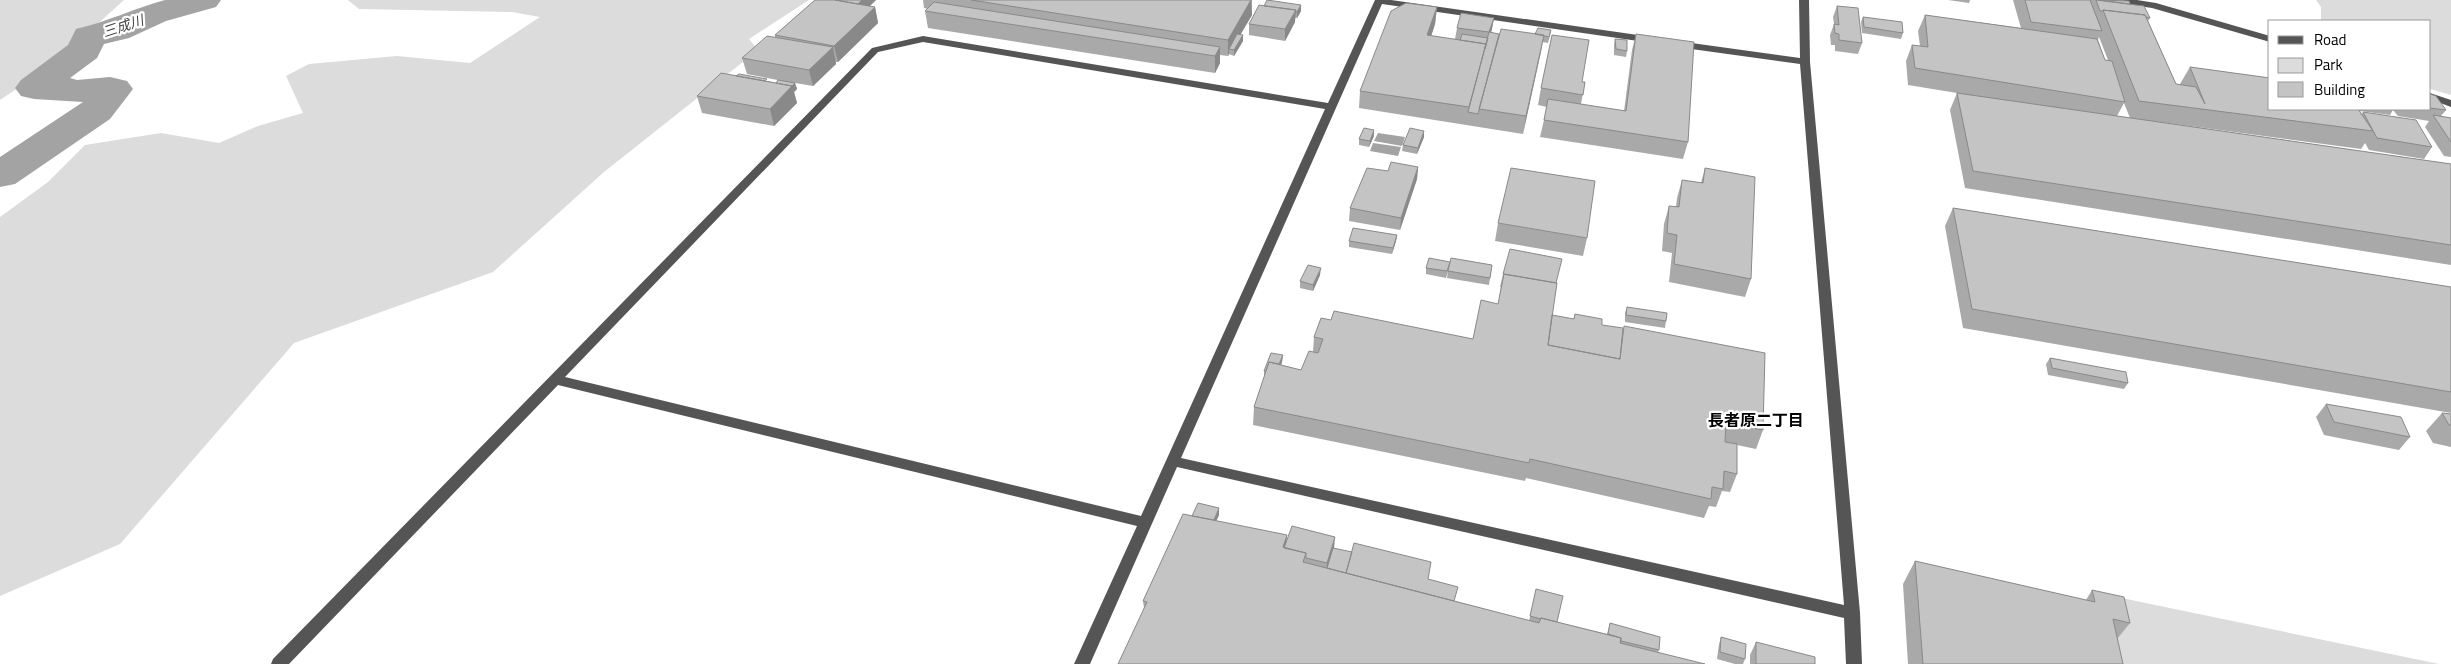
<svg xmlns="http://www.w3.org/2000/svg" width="2451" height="664" font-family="'Titillium Web','Noto Sans JP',sans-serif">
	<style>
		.green { fill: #dcdcdc }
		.water { fill: #a3a3a3 }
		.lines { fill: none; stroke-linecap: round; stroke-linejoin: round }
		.river { fill: #a3a3a3; fill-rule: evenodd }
		.minor { fill: #555; fill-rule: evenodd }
		.wall { fill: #a9a9a9; fill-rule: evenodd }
		.shaded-wall { fill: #898989 }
		.building { fill: #c4c4c4; stroke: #898989 }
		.labels { text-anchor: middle; stroke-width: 4.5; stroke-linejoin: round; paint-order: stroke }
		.far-water-label { font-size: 14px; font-style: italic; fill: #444; stroke: #fff }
		.neighbourhood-label { font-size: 16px; font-weight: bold; fill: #000; stroke: #fff }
	</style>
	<rect width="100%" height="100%" fill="#fff"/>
	<path class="green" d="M 0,0 L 124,0 L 52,65 L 0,100 Z
		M 348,0 L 809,0 L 749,39 L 758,50 L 604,172 L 493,272 L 294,343 L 120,544 L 0,596 L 0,217 L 48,182 L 85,145 L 161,133 L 219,143 L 258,126 L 303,113 L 286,76 L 309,64 L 397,56 L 470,63 L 540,17 L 512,12 L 359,9 Z
		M 2316,0 L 2451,0 L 2451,95 L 2430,89 L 2430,21 L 2321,21 L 2321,7 Z
		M 2107,595 L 2439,664 L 2119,664 Z"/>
	<path class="water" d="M 1378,133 L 1405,137 L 1402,146 L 1374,141 Z
		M 1373,143 L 1401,147 L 1398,156 L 1370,151 Z"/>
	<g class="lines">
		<path class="river" d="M 165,0 L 221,0 L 216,7 L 166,21 L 129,38 L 104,44 L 97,58 L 70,78 L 77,80 L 110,77 L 127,81 L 133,89 L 110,119 L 15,184 L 0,187 L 0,157 L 83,102 L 34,99 L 21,96 L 15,88 L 21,80 L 68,45 L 76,29 C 107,22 135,8 165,0 Z"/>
		<path class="minor" d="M 1375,0 L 1391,0 L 1652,37 L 1657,40 L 1652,43 L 1382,4 L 1181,458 L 1844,605 L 1800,64 L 1677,47 L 1672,44 L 1677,41 L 1800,58 L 1799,0 L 1809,0 L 1810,62 L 1860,613 L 1862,664 L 1846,664 L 1844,618 L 1177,467 L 1090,664 L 1074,664 L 1137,526 L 558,385 L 289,664 L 271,664 L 273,659 L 872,48 L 923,36 L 1328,103 ZM 923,42 L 1325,109 L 1141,516 L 565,377 L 878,52 Z
			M 2113,0 L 2137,0 L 2156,3 L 2270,36 L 2270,42 L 2152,8 L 2118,3 Z
			M 2430,93 L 2451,100 L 2451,107 L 2430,99 Z"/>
	</g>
	<path class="wall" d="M 815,0 L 876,0 L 870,6 L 875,7 L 878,23 L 838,62 L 836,62 L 836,64 L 813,86 L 795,83 L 797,89 L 794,92 L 797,103 L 774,126 L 702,113 L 697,96 L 768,81 L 776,83 L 788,82 L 747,74 L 742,58 L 775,37 L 775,35 Z
		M 923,0 L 1252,0 L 1252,15 L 1240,35 L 1243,35 L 1243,41 L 1234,56 L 1229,54 L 1228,56 L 1220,55 L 1220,63 L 1215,73 L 928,28 L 925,11 L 928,9 L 924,8 Z
		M 1948,0 L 1970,0 L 1969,3 Z
		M 2013,0 L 2123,0 L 2150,18 L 2148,21 L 2176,84 L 2181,85 L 2180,84 L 2190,67 L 2270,109 L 2430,109 L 2430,94 L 2446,110 L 2441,116 L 2451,118 L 2451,157 L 2444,156 L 2425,127 L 2429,121 L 2398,116 L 2393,110 L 2390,115 L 2360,111 L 2362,114 L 2363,112 L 2432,147 L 2424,159 L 2369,150 L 2365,143 L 2361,149 L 2146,120 L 2451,164 L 2451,265 L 1965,188 L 1950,110 L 1957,93 L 1908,85 L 1906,61 L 1912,45 L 1920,46 L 1918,31 L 1925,15 L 2021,28 ZM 2099,37 L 2108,60 L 2105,60 L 2098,40 ZM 2124,103 L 2130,118 L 2117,116 Z
		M 1301,5 L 1301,11 L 1297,18 L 1295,18 L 1295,22 L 1285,41 L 1249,35 L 1249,24 L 1264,6 Z
		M 1837,6 L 1862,43 L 1858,54 L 1835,51 L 1835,45 L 1831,45 L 1830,35 L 1834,24 L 1833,17 Z
		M 1437,7 L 1435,24 L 1431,36 L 1455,39 L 1457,28 L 1494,18 L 1491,33 L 1499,34 L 1535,34 L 1551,30 L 1550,36 L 1548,43 L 1542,42 L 1523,134 L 1359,108 L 1360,91 Z
		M 1863,17 L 1903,33 L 1901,39 L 1862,33 L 1861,22 Z
		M 1636,34 L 1688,142 L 1683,159 L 1540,137 L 1547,107 L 1538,105 L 1541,88 L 1582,82 L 1585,82 L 1581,104 L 1624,111 L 1632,50 Z
		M 1615,39 L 1627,51 L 1626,57 L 1614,55 L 1614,45 Z
		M 1374,136 L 1369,147 L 1359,145 L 1359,139 Z
		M 1424,137 L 1417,154 L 1402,151 L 1403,145 Z
		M 1418,167 L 1417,179 L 1400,230 L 1349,221 L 1350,208 L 1388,171 Z
		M 1705,168 L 1751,279 L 1745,297 L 1669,282 L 1672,253 L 1662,251 L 1664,224 L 1669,206 L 1676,207 L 1677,198 L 1682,180 L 1701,183 Z
		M 1953,208 L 2451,287 L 2451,413 L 1963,328 L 1945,226 Z
		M 1498,223 L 1587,238 L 1583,256 L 1495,241 Z
		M 1397,235 L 1396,241 L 1392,254 L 1349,247 L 1349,241 Z
		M 1492,265 L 1489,285 L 1447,278 L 1448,271 Z
		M 1426,268 L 1449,268 L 1446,278 L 1426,274 Z
		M 1503,274 L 1556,283 L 1552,315 L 1574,319 L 1575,314 L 1602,325 L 1763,430 L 1756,449 L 1737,445 L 1737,474 L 1730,492 L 1722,491 L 1716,507 L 1709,506 L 1704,518 L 1526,478 L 1525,481 L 1253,425 L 1254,407 L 1264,378 L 1264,371 L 1283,355 L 1282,362 L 1281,365 L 1301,370 L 1313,352 L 1314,337 L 1331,320 L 1473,339 L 1498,304 L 1501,287 L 1500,287 Z
		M 1320,275 L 1313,291 L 1300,288 L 1300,281 Z
		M 1627,307 L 1666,321 L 1665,328 L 1625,322 L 1625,313 Z
		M 2050,358 L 2128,383 L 2124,389 L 2048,375 L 2046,364 Z
		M 2326,404 L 2410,437 L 2399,450 L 2324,435 L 2316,417 Z
		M 2442,413 L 2451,414 L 2451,447 L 2433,443 L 2426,431 Z
		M 1219,515 L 1216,521 L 1287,541 L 1334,548 L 1429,579 L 1455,601 L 1529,621 L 1536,589 L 1557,622 L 1607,634 L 1610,623 L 1659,650 L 1658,652 L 1144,608 L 1143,601 L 1192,516 Z
		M 1915,561 L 2086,600 L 2092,590 L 2130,623 L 2117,639 L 2123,664 L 1908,664 L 1903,584 Z
		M 1721,637 L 1745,659 L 1743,664 L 1735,664 L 1717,659 L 1719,644 Z
		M 1756,642 L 1815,664 L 1750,664 L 1750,655 Z"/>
	<path class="shaded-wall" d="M 862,0 L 876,0 L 859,16 L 857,5 Z
		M 1251,0 L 1252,15 L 1232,49 L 1229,49 L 1229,54 L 1228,56 L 1228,40 Z
		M 1301,5 L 1301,11 L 1297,18 L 1297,12 Z
		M 875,7 L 878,23 L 838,62 L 834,46 Z
		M 1437,7 L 1435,24 L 1426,52 L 1427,35 Z
		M 1296,10 L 1295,22 L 1285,41 L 1285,29 Z
		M 1494,18 L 1492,29 L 1484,56 L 1489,32 Z
		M 1243,35 L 1243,41 L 1234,56 L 1234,50 Z
		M 1544,35 L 1541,52 L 1523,134 L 1526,116 Z
		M 833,47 L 836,64 L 813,86 L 809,70 Z
		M 1220,47 L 1220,63 L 1215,73 L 1215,56 Z
		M 795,83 L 797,89 L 794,92 L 797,103 L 774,126 L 770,109 Z
		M 1374,130 L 1374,136 L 1369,147 L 1370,141 Z
		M 1424,131 L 1424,137 L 1417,154 L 1418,148 Z
		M 1418,167 L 1417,179 L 1400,230 L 1401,218 Z
		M 1397,235 L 1396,241 L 1392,254 L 1393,248 Z
		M 1321,268 L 1320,275 L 1313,291 L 1313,285 Z
		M 1283,355 L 1282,362 L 1276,380 L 1276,373 Z
		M 1219,508 L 1219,515 L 1209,537 L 1209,531 Z
		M 1287,535 L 1286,553 L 1283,547 Z
		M 1335,537 L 1334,549 L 1326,576 L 1327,563 Z"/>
	<path class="building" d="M 815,0 L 835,0 L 875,7 L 834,46 L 775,35 Z
		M 835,0 L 862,0 L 858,4 Z
		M 971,0 L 1251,0 L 1228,40 Z
		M 1267,0 L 1301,5 L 1297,12 L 1295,12 L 1296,10 L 1264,6 Z
		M 2025,0 L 2090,0 L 2102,31 L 2031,22 Z
		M 2096,0 L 2144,6 L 2150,18 L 2146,17 L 2145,15 L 2103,10 L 2102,11 L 2100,11 Z
		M 2099,0 L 2129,1 L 2130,4 Z
		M 934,2 L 1220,47 L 1215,56 L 925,11 Z
		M 1406,3 L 1437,7 L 1427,35 L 1486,44 L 1469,107 L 1360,91 L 1391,11 Z
		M 1259,5 L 1296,10 L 1285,29 L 1249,24 Z
		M 1837,6 L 1858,8 L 1862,43 L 1839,40 L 1839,34 L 1835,33 L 1834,24 L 1839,25 Z
		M 2103,10 L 2145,15 L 2176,84 L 2196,87 L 2205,104 L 2190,67 L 2270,78 L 2270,109 L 2358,109 L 2373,131 L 2139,101 Z
		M 1461,13 L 1494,18 L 1489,32 L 1457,28 Z
		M 1925,15 L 2097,39 L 2105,60 L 2112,61 L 2125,102 L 1915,68 L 1912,45 L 1928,47 Z
		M 1863,17 L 1902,22 L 1903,33 L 1864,27 Z
		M 1538,28 L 1551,30 L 1549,37 L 1535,34 Z
		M 1501,29 L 1544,35 L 1526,116 L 1479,109 Z
		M 1489,32 L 1499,34 L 1478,114 L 1468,112 Z
		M 1237,34 L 1243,35 L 1234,50 L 1229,49 Z
		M 1462,34 L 1488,38 L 1485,49 L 1486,44 L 1460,40 Z
		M 1636,34 L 1694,42 L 1688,142 L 1544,120 L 1548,99 L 1626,111 Z
		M 1552,35 L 1589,40 L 1582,82 L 1585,82 L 1583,95 L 1541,88 Z
		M 767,36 L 833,47 L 809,70 L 742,58 Z
		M 1615,39 L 1627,40 L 1627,51 L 1616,49 Z
		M 721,73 L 792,86 L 770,109 L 697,96 Z
		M 739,74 L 767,79 L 765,81 L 736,76 Z
		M 778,80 L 795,83 L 792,86 L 776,83 Z
		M 1957,93 L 2451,164 L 2451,245 L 1973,171 Z
		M 2430,94 L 2436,96 L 2446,110 L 2430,108 Z
		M 2363,112 L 2416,120 L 2432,147 L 2377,138 Z
		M 2433,115 L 2451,118 L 2451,142 Z
		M 1364,128 L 1374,130 L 1370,141 L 1359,139 Z
		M 1410,128 L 1424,131 L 1418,148 L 1403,145 Z
		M 1391,162 L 1418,167 L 1401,218 L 1350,208 L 1367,168 L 1388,171 Z
		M 1511,168 L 1595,181 L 1587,238 L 1498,223 Z
		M 1705,168 L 1755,177 L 1751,279 L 1674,264 L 1677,235 L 1667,233 L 1669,206 L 1679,207 L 1682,180 L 1703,183 Z
		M 1953,208 L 2451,287 L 2451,392 L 1972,309 Z
		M 1353,228 L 1397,235 L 1393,248 L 1349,241 Z
		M 1510,249 L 1562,259 L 1556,283 L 1503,274 Z
		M 1429,258 L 1450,262 L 1447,271 L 1426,268 Z
		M 1451,258 L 1492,265 L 1490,278 L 1448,271 Z
		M 1308,265 L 1321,268 L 1313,285 L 1300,281 Z
		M 1504,274 L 1557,283 L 1548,345 L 1620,359 L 1624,326 L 1765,353 L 1763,430 L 1716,421 L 1716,423 L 1726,425 L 1725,442 L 1737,444 L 1737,474 L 1724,471 L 1723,489 L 1712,487 L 1711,499 L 1530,459 L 1529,463 L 1254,407 L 1269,362 L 1301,370 L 1309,351 L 1318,353 L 1323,339 L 1314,337 L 1321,318 L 1331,320 L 1334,311 L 1473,339 L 1481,300 L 1498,304 Z
		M 1627,307 L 1667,313 L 1666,321 L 1626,315 Z
		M 1575,314 L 1602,319 L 1602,325 L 1623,328 L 1620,359 L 1548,345 L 1552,315 L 1574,319 Z
		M 1271,353 L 1283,355 L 1279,364 L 1269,362 L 1266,371 L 1264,371 Z
		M 2050,358 L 2126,372 L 2128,383 L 2052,368 Z
		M 2326,404 L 2401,417 L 2410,437 L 2334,422 Z
		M 2442,413 L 2451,414 L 2451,425 L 2449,425 Z
		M 1198,503 L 1219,508 L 1214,520 L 1192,516 Z
		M 1183,514 L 1287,535 L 1283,547 L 1306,553 L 1303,562 L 1539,623 L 1541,618 L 1621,638 L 1620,643 L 1705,664 L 1118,664 L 1147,602 L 1143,601 Z
		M 1292,526 L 1335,537 L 1327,563 L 1306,558 L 1306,553 L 1284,548 Z
		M 1354,543 L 1431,562 L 1428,579 L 1458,587 L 1454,601 L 1346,573 Z
		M 1333,548 L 1352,552 L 1346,573 L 1327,568 Z
		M 1915,561 L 2095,602 L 2092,590 L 2124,597 L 2130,623 L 2113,619 L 2123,664 L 1923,664 Z
		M 1536,589 L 1563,596 L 1557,622 L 1541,618 L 1541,619 L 1530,616 Z
		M 1610,623 L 1660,637 L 1659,650 L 1621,641 L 1621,638 L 1608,634 Z
		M 1721,637 L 1746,644 L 1745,659 L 1720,652 Z
		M 1756,642 L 1815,657 L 1815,664 L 1756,664 Z"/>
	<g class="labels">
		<g class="far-water-label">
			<text transform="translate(123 26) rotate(-18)" y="5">三成川</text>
		</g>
		<g class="neighbourhood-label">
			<text x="1756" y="426">長者原二丁目</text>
		</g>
	</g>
	<rect x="2268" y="20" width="162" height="90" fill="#ffffff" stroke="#999999"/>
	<rect x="2278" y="36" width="25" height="8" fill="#555555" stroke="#999999"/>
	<text x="2314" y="45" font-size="15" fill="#000000">Road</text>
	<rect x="2278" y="58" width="25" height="15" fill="#dcdcdc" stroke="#999999"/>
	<text x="2314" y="70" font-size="15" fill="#000000">Park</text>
	<rect x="2278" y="82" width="25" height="15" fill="#c4c4c4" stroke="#999999"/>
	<text x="2314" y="95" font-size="15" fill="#000000">Building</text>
</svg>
